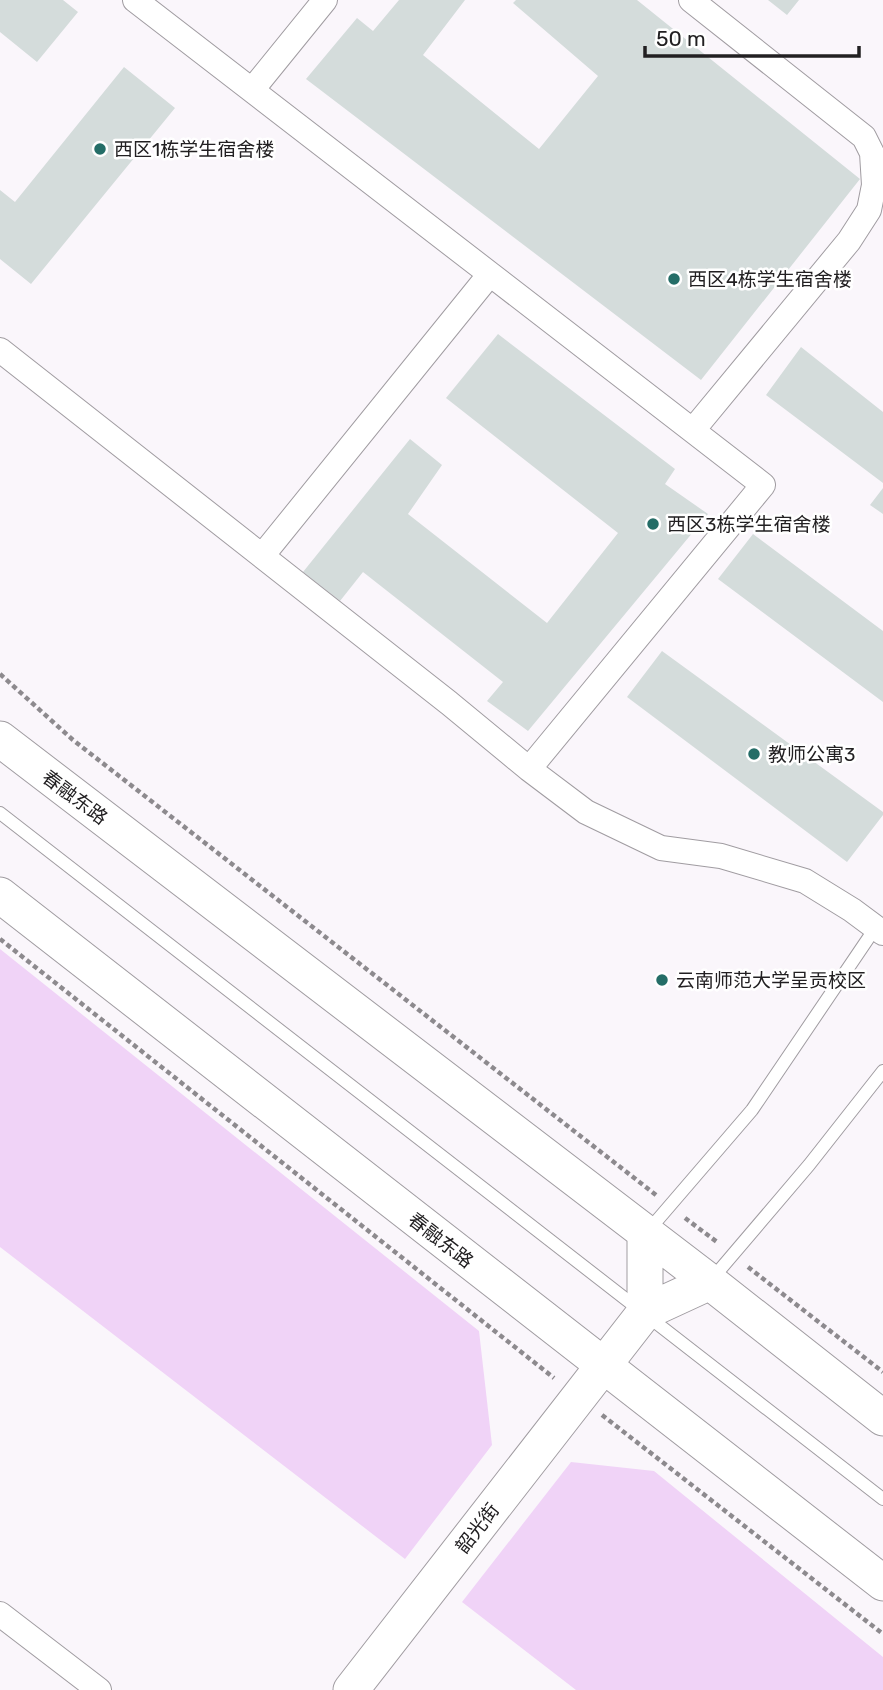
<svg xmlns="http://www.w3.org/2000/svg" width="883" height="1690" font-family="Rubik,'Noto Sans SC',sans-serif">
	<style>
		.green { fill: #f0d3f7 }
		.building { fill: #d4dcdb }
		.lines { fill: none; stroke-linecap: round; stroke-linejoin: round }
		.lane-casing { stroke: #a09ca1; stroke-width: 14 }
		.street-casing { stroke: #a09ca1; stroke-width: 26 }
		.secondary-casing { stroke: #a09ca1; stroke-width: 37 }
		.path { stroke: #8d8a8e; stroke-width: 4.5; stroke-dasharray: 5 3.5; stroke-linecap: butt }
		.lane { stroke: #fff; stroke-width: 12 }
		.street { stroke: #fff; stroke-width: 24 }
		.secondary { stroke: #fff; stroke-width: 35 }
		.poi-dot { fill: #246d67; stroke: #fff; stroke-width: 2.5 }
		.labels { text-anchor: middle; stroke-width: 5; stroke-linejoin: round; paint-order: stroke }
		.poi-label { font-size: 19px; fill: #222022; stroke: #fff; text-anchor: start }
		.street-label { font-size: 19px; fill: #222022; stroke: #fff }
	</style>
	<rect width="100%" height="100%" fill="#faf6fb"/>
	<path class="green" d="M 0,949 L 479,1331 L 492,1445 L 405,1559 L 0,1247 Z
		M 571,1462 L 654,1471 L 883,1657 L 883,1690 L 576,1690 L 462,1602 Z"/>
	<path class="building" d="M 0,0 L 63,0 L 78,12 L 37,62 L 0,32 Z
		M 399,0 L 465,0 L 423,55 L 539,149 L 598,76 L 513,3 L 516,0 L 637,0 L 860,179 L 701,380 L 306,79 L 357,18 L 373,31 Z
		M 768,0 L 799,0 L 787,15 Z
		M 124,67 L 175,108 L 31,284 L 0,259 L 0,190 L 15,202 Z
		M 498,334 L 675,469 L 665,484 L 708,514 L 528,731 L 487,701 L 503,682 L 363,572 L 340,601 L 303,572 L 410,439 L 442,465 L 408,514 L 547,623 L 618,533 L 446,398 Z
		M 801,347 L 883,412 L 883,483 L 766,395 Z
		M 883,488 L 883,514 L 870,505 Z
		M 753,534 L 883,631 L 883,702 L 718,579 Z
		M 662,651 L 883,812 L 883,815 L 847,862 L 627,697 Z"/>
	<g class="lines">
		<g class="lane-casing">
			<path id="lane" d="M 0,813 L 883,1499
				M 648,1231 L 752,1110 L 878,924
				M 712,1279 L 809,1165 L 883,1071"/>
		</g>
		<g class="street-casing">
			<path id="street" d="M 135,0 L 490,274 L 262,556
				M 691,0 L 864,137 L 872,153 L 874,185 L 869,210 L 849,241 L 693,430
				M 252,90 L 325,0
				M 490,274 L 763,485 L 529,769
				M 0,350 L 449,703 L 529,769 L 586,812 L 661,848 L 721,856 L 805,881 L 852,910 L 883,933
				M 0,1614 L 99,1690"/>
		</g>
		<g class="secondary-casing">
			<path id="secondary" d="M 0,739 L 710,1282 L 883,1418
				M 0,895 L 883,1583
				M 645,1312 L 645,1234
				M 351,1690 L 645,1312 L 710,1282"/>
		</g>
		<path class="path" d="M 0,674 L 73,740 L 656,1195
			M 0,939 L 554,1378
			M 685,1218 L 717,1242
			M 748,1267 L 883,1372
			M 602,1415 L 883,1634"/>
		<use href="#lane" class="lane"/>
		<use href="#street" class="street"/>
		<use href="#secondary" class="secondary"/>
	</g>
	<g class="poi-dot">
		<circle cx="100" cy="149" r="7"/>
		<circle cx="674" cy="279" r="7"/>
		<circle cx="653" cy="524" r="7"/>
		<circle cx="754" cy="754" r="7"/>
		<circle cx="662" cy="980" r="7"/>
	</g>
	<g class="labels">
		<g class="poi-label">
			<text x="114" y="156">西区1栋学生宿舍楼</text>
			<text x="688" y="286">西区4栋学生宿舍楼</text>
			<text x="667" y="531">西区3栋学生宿舍楼</text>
			<text x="768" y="761">教师公寓3</text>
			<text x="676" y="987">云南师范大学呈贡校区</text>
		</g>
		<g class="street-label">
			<text transform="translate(75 797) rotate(37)" y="7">春融东路</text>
			<text transform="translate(441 1240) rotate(38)" y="7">春融东路</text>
			<text transform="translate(477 1528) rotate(-52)" y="7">韶光街</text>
		</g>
	</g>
	<path d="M645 46v10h214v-10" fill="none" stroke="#222022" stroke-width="3.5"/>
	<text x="656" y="46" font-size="21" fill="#222022" stroke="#ffffff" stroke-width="5" paint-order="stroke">50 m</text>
</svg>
